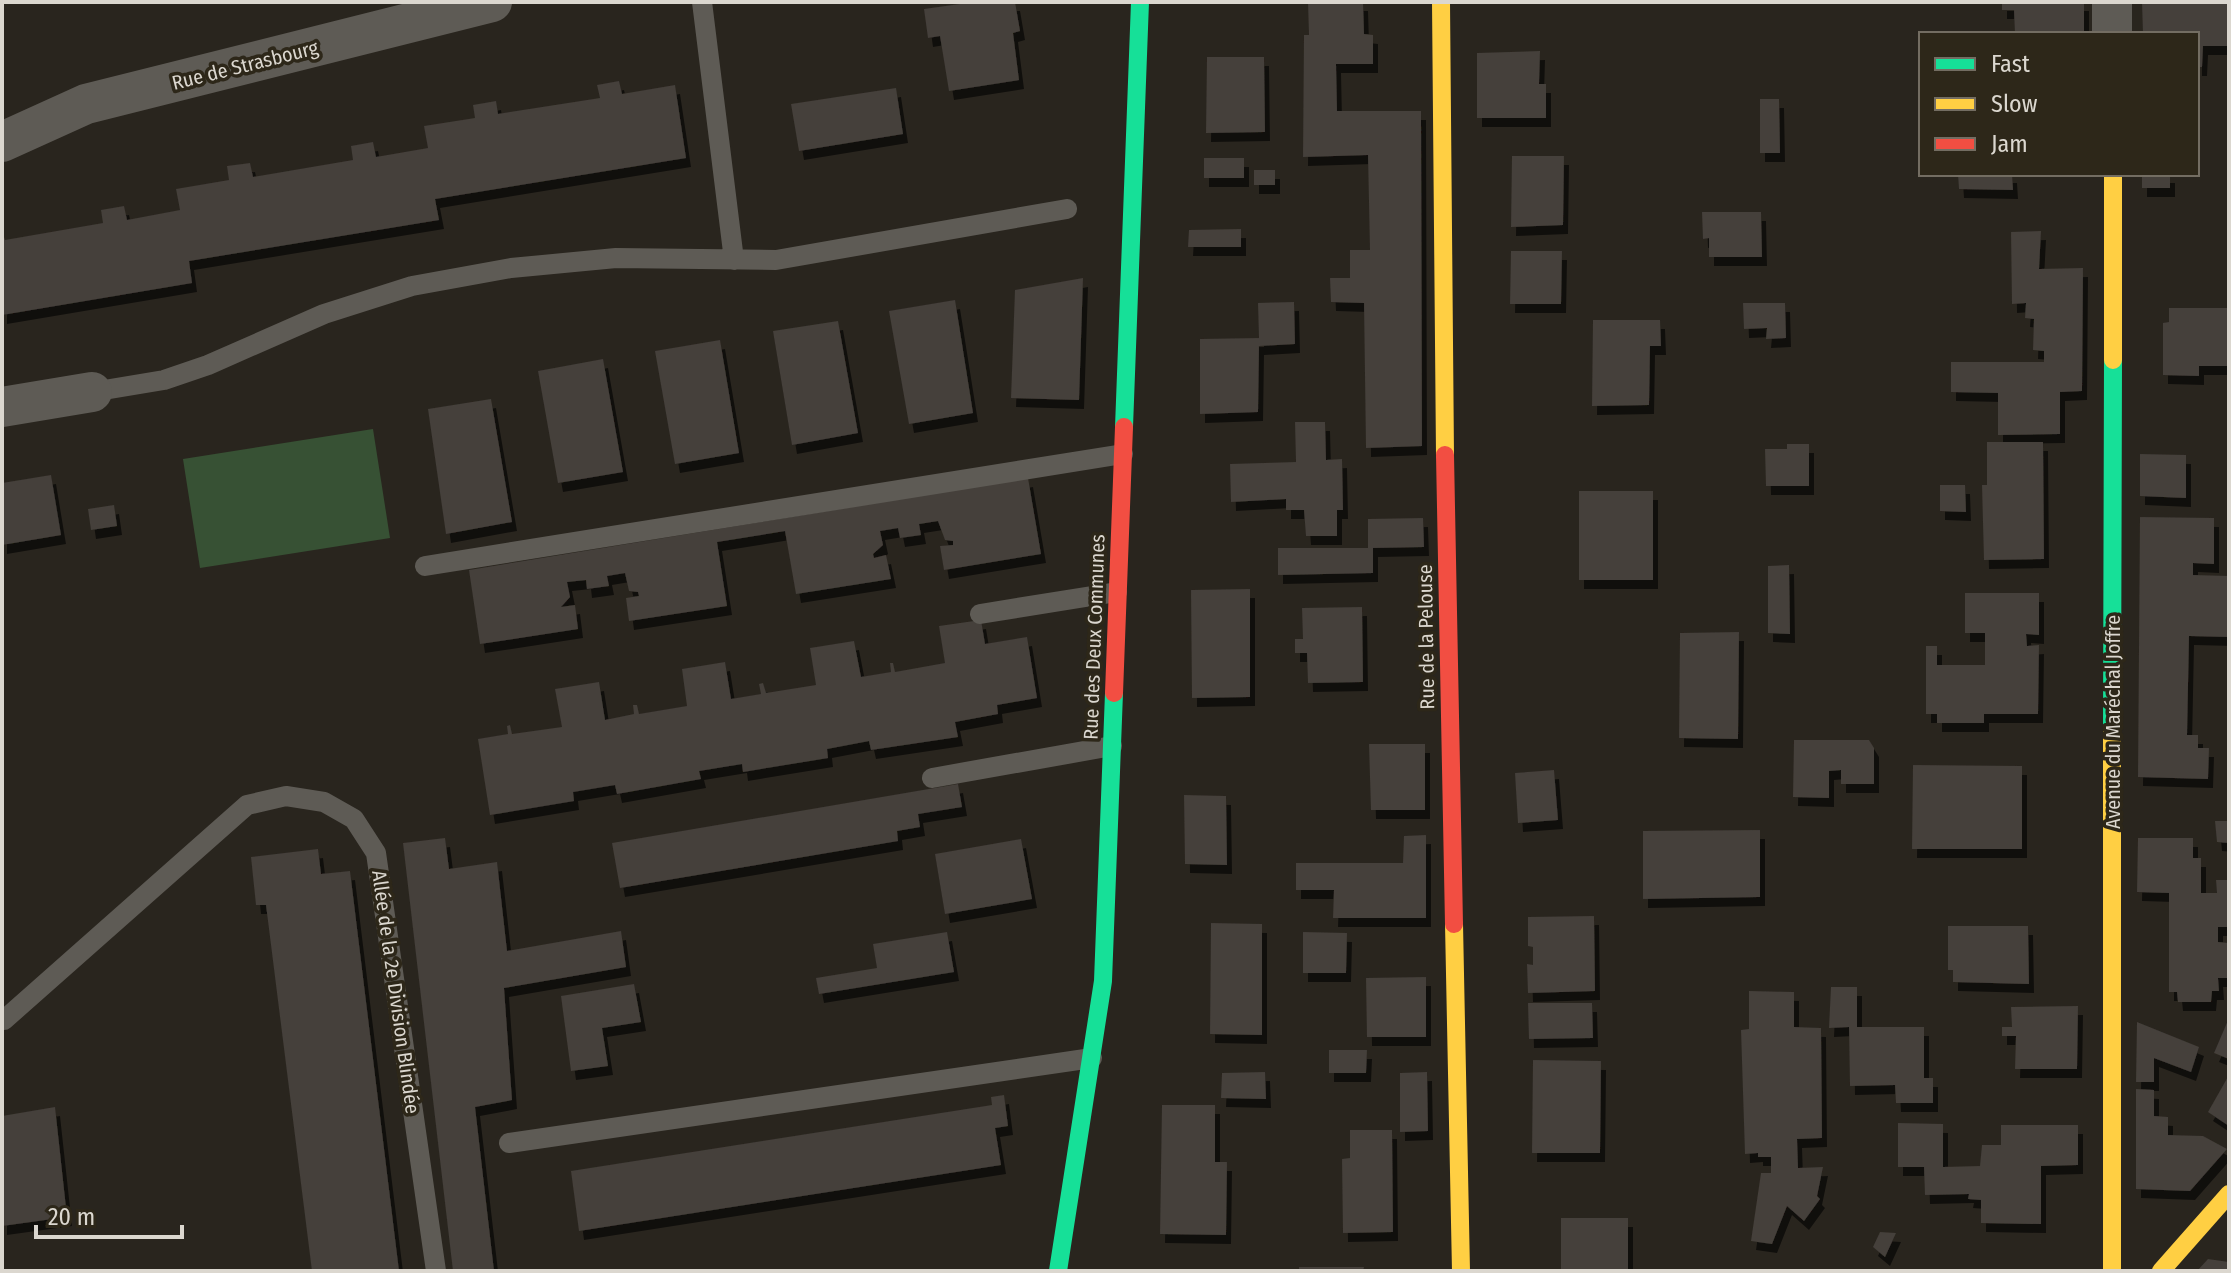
<svg xmlns="http://www.w3.org/2000/svg" width="2231" height="1273" font-family="'Fira Sans Condensed',sans-serif">
	<style>
		.green { fill: #375134 }
		.building { fill: #443f3a; filter: url(#shadow) }
		.lines { fill: none; stroke-linecap: round; stroke-linejoin: round }
		.lane { stroke: #5e5b55; stroke-width: 20 }
		.street { stroke: #5e5b55; stroke-width: 40 }
		.fast { stroke: #16e098; stroke-width: 18 }
		.slow { stroke: #ffcf43; stroke-width: 18 }
		.jam { stroke: #f24e42; stroke-width: 18 }
		.labels { text-anchor: middle; stroke-width: 7; stroke-linejoin: round; paint-order: stroke }
		.street-label { font-size: 20px; fill: #dbd7cf; stroke: #2d2719 }
	</style>
	<defs>
		<filter id="shadow"><feDropShadow dx="5" dy="9" stdDeviation="0" flood-color="#0009"/></filter>
	</defs>
	<rect width="100%" height="100%" fill="#29251e"/>
	<path class="green" d="M 373,429 L 390,538 L 200,568 L 183,459 Z"/>
	<path class="building" d="M 974,2 L 1015,2 L 1020,31 L 1013,33 L 1019,80 L 949,91 L 940,36 L 928,38 L 924,9 Z
		M 1308,2 L 1363,2 L 1364,34 L 1373,35 L 1373,64 L 1336,64 L 1337,111 L 1421,111 L 1422,446 L 1366,448 L 1364,303 L 1331,302 L 1330,278 L 1350,278 L 1350,250 L 1370,250 L 1368,155 L 1303,157 L 1304,35 L 1309,35 Z
		M 2002,2 L 2084,2 L 2084,34 L 2015,34 L 2014,10 L 2002,10 Z
		M 2142,2 L 2229,2 L 2229,46 L 2203,46 L 2202,67 L 2197,67 L 2197,34 L 2143,34 Z
		M 1540,51 L 1539,84 L 1546,84 L 1546,118 L 1477,118 L 1477,53 Z
		M 1207,57 L 1264,57 L 1265,132 L 1206,133 Z
		M 619,81 L 622,94 L 675,85 L 686,158 L 435,199 L 439,220 L 189,261 L 192,283 L 2,315 L 2,231 L 5,240 L 103,223 L 101,210 L 124,206 L 127,220 L 180,210 L 176,189 L 229,180 L 227,166 L 250,163 L 253,177 L 353,160 L 351,146 L 373,142 L 376,157 L 428,148 L 424,126 L 475,118 L 473,105 L 496,101 L 498,114 L 600,98 L 597,85 Z
		M 896,88 L 903,134 L 799,151 L 791,104 Z
		M 1760,99 L 1779,99 L 1780,153 L 1760,153 Z
		M 1512,156 L 1564,156 L 1563,225 L 1511,227 Z
		M 1204,158 L 1244,158 L 1244,178 L 1204,178 Z
		M 1254,170 L 1275,170 L 1275,185 L 1254,185 Z
		M 1958,174 L 2012,174 L 2013,190 L 1959,189 Z
		M 2142,174 L 2170,174 L 2170,188 L 2142,188 Z
		M 1702,212 L 1761,212 L 1762,257 L 1709,257 L 1709,238 L 1703,239 Z
		M 1241,229 L 1241,247 L 1188,247 L 1189,230 Z
		M 2041,231 L 2039,269 L 2083,268 L 2082,391 L 2060,392 L 2060,434 L 1998,435 L 1998,393 L 1951,392 L 1951,362 L 2044,362 L 2044,351 L 2033,350 L 2034,319 L 2025,318 L 2026,303 L 2012,304 L 2011,232 Z
		M 1511,251 L 1562,251 L 1561,304 L 1510,304 Z
		M 1083,278 L 1079,400 L 1011,398 L 1015,290 Z
		M 955,300 L 973,413 L 909,424 L 889,311 Z
		M 1294,302 L 1295,344 L 1259,346 L 1258,412 L 1200,414 L 1200,339 L 1259,338 L 1258,303 Z
		M 1743,303 L 1785,303 L 1786,338 L 1766,339 L 1767,328 L 1744,329 Z
		M 2169,308 L 2229,308 L 2229,366 L 2199,366 L 2199,376 L 2163,375 L 2163,323 L 2169,322 Z
		M 1593,320 L 1660,320 L 1661,346 L 1650,346 L 1649,405 L 1592,406 Z
		M 838,321 L 858,433 L 792,445 L 773,331 Z
		M 720,340 L 739,453 L 675,464 L 655,351 Z
		M 603,359 L 623,472 L 558,483 L 538,371 Z
		M 491,399 L 512,522 L 446,534 L 428,409 Z
		M 1295,422 L 1325,422 L 1326,460 L 1342,459 L 1343,510 L 1337,510 L 1337,536 L 1306,536 L 1304,510 L 1286,510 L 1286,499 L 1231,502 L 1230,464 L 1296,462 Z
		M 1987,442 L 2043,442 L 2044,559 L 1984,560 L 1982,485 L 1987,485 Z
		M 1787,444 L 1809,444 L 1809,486 L 1766,486 L 1765,449 L 1787,449 Z
		M 2140,454 L 2186,455 L 2186,498 L 2140,496 Z
		M 51,475 L 61,535 L 2,545 L 2,483 Z
		M 1028,478 L 1041,554 L 944,570 L 940,546 L 953,545 L 953,541 L 945,540 L 938,521 L 919,524 L 921,535 L 900,538 L 898,528 L 880,531 L 883,545 L 873,554 L 874,558 L 886,555 L 891,579 L 796,594 L 785,531 L 717,542 L 727,606 L 629,621 L 626,598 L 639,596 L 638,592 L 629,591 L 625,573 L 607,576 L 609,586 L 587,589 L 586,580 L 567,582 L 570,597 L 561,607 L 575,605 L 578,629 L 480,644 L 469,570 Z
		M 1940,485 L 1965,485 L 1966,512 L 1940,511 Z
		M 1579,491 L 1653,491 L 1653,580 L 1579,580 Z
		M 114,505 L 117,526 L 91,530 L 88,509 Z
		M 2140,517 L 2214,518 L 2214,564 L 2193,563 L 2193,575 L 2229,576 L 2229,637 L 2189,636 L 2187,735 L 2198,735 L 2198,748 L 2209,748 L 2208,779 L 2138,777 Z
		M 1423,518 L 1424,547 L 1373,548 L 1373,573 L 1278,575 L 1278,548 L 1368,548 L 1368,519 Z
		M 1789,565 L 1790,634 L 1768,633 L 1768,566 Z
		M 1250,589 L 1250,697 L 1192,698 L 1191,590 Z
		M 1965,593 L 2039,593 L 2039,635 L 2026,634 L 2027,646 L 2039,645 L 2038,714 L 1984,714 L 1984,723 L 1937,723 L 1937,714 L 1926,714 L 1926,646 L 1937,646 L 1937,665 L 1985,665 L 1985,633 L 1965,633 Z
		M 1362,607 L 1363,682 L 1308,683 L 1307,653 L 1295,653 L 1295,639 L 1303,639 L 1302,608 Z
		M 981,620 L 985,644 L 1027,637 L 1037,698 L 997,705 L 998,714 L 955,722 L 958,737 L 871,750 L 869,741 L 827,749 L 828,758 L 743,772 L 742,764 L 699,771 L 701,779 L 617,794 L 615,785 L 573,792 L 574,801 L 490,815 L 478,739 L 508,734 L 507,726 L 510,725 L 512,734 L 562,727 L 555,689 L 599,682 L 605,720 L 634,714 L 633,705 L 637,705 L 639,714 L 687,706 L 682,669 L 725,662 L 731,699 L 761,694 L 759,684 L 763,683 L 766,693 L 816,685 L 810,648 L 854,641 L 861,677 L 891,672 L 890,663 L 893,663 L 895,672 L 945,663 L 939,626 Z
		M 1739,632 L 1738,739 L 1679,738 L 1680,633 Z
		M 1794,740 L 1869,740 L 1874,748 L 1874,784 L 1841,784 L 1841,770 L 1829,771 L 1829,798 L 1793,797 Z
		M 1369,744 L 1425,744 L 1425,810 L 1371,810 Z
		M 1913,765 L 2022,766 L 2022,849 L 1912,849 Z
		M 1554,770 L 1558,820 L 1518,823 L 1515,773 Z
		M 958,784 L 962,807 L 918,814 L 920,827 L 897,831 L 898,841 L 620,888 L 612,843 Z
		M 1184,795 L 1226,796 L 1227,865 L 1185,864 Z
		M 2215,821 L 2229,821 L 2229,843 L 2217,842 Z
		M 1760,830 L 1760,897 L 1643,899 L 1643,831 Z
		M 1426,835 L 1426,918 L 1333,918 L 1334,890 L 1296,890 L 1296,863 L 1403,863 L 1404,836 Z
		M 445,838 L 449,869 L 497,862 L 507,951 L 621,931 L 626,967 L 504,988 L 512,1100 L 475,1107 L 494,1271 L 453,1271 L 403,843 Z
		M 2138,838 L 2193,838 L 2193,858 L 2201,858 L 2201,893 L 2217,893 L 2216,880 L 2229,880 L 2229,927 L 2218,927 L 2218,942 L 2229,943 L 2229,978 L 2218,978 L 2219,991 L 2212,991 L 2211,1002 L 2178,1002 L 2177,992 L 2169,992 L 2169,893 L 2137,892 Z
		M 1021,839 L 1032,899 L 945,914 L 935,854 Z
		M 318,849 L 321,874 L 350,871 L 399,1271 L 312,1271 L 266,905 L 256,905 L 251,857 Z
		M 1594,916 L 1595,991 L 1528,993 L 1527,964 L 1533,965 L 1533,947 L 1528,946 L 1528,917 Z
		M 1211,923 L 1262,924 L 1262,1035 L 1210,1034 Z
		M 1948,926 L 2028,926 L 2029,984 L 1953,982 L 1953,970 L 1948,970 Z
		M 947,932 L 954,972 L 819,994 L 816,978 L 877,968 L 873,944 Z
		M 1303,932 L 1347,933 L 1346,973 L 1303,973 Z
		M 1426,977 L 1426,1037 L 1367,1037 L 1366,978 Z
		M 634,984 L 641,1022 L 602,1028 L 608,1066 L 571,1071 L 561,996 Z
		M 1831,987 L 1857,987 L 1857,1027 L 1924,1027 L 1924,1078 L 1933,1078 L 1933,1103 L 1896,1103 L 1895,1085 L 1850,1086 L 1849,1027 L 1829,1028 Z
		M 1749,991 L 1794,992 L 1794,1027 L 1821,1028 L 1822,1138 L 1797,1139 L 1798,1168 L 1823,1167 L 1817,1196 L 1820,1199 L 1804,1221 L 1787,1206 L 1772,1244 L 1751,1241 L 1761,1173 L 1771,1173 L 1771,1157 L 1758,1157 L 1758,1153 L 1745,1154 L 1741,1030 L 1749,1029 Z
		M 1528,1003 L 1592,1003 L 1593,1038 L 1529,1039 Z
		M 2078,1006 L 2077,1069 L 2015,1069 L 2016,1036 L 2002,1036 L 2002,1027 L 2012,1027 L 2011,1007 Z
		M 2229,1018 L 2229,1059 L 2214,1053 Z
		M 2137,1022 L 2199,1047 L 2191,1072 L 2154,1058 L 2154,1082 L 2136,1082 Z
		M 1329,1050 L 1367,1050 L 1366,1073 L 1329,1073 Z
		M 1533,1060 L 1601,1061 L 1600,1153 L 1532,1153 Z
		M 1265,1072 L 1266,1099 L 1221,1098 L 1222,1073 Z
		M 1427,1072 L 1428,1131 L 1400,1132 L 1400,1073 Z
		M 2229,1075 L 2229,1126 L 2208,1112 Z
		M 2136,1089 L 2154,1090 L 2154,1116 L 2168,1117 L 2168,1135 L 2203,1136 L 2227,1149 L 2190,1191 L 2136,1189 Z
		M 1004,1095 L 1008,1126 L 995,1128 L 1001,1165 L 579,1231 L 571,1171 L 992,1105 L 991,1097 Z
		M 1162,1105 L 1215,1105 L 1215,1162 L 1227,1162 L 1226,1235 L 1160,1234 Z
		M 55,1107 L 67,1217 L 2,1226 L 2,1116 Z
		M 1898,1123 L 1943,1124 L 1943,1167 L 1980,1166 L 1982,1145 L 2001,1145 L 2001,1125 L 2078,1125 L 2078,1165 L 2041,1166 L 2041,1224 L 1981,1223 L 1981,1200 L 1968,1199 L 1969,1194 L 1925,1195 L 1924,1167 L 1898,1167 Z
		M 1350,1130 L 1392,1130 L 1393,1232 L 1343,1233 L 1342,1159 L 1350,1158 Z
		M 1561,1218 L 1628,1218 L 1628,1271 L 1561,1271 Z
		M 1880,1232 L 1896,1233 L 1885,1257 L 1873,1247 Z
		M 2208,1259 L 2229,1262 L 2229,1271 L 2197,1271 Z
		M 1299,1267 L 1364,1267 L 1363,1271 L 1299,1271 Z"/>
	<g class="lines">
		<path class="lane" d="M 702,2 L 734,260
			M 92,392 L 164,380 L 208,365 L 324,314 L 412,286 L 511,268 L 616,258 L 776,260 L 1067,209
			M 425,566 L 1123,454
			M 980,614 L 1117,592
			M 932,778 L 1112,746
			M 4,1020 L 247,805 L 286,796 L 324,802 L 354,819 L 376,853 L 436,1271
			M 509,1143 L 1092,1058"/>
		<path class="street" d="M 2112,2 L 2112,34
			M 2,142 L 86,104 L 492,2
			M 2,407 L 92,392"/>
		<path class="fast" d="M 1124,427 L 1140,2
			M 2112,732 L 2113,360
			M 1058,1271 L 1103,981 L 1114,693"/>
		<path class="slow" d="M 1441,2 L 1445,455
			M 2113,360 L 2113,174
			M 1454,924 L 1461,1271
			M 2112,1271 L 2112,732
			M 2161,1271 L 2229,1194"/>
		<path class="jam" d="M 1445,455 L 1454,924
			M 1114,693 L 1124,427"/>
	</g>
	<g class="labels">
		<g class="street-label">
			<text transform="translate(245 65) rotate(-14)" y="7">Rue de Strasbourg</text>
			<text transform="translate(1094 637) rotate(-88)" y="7">Rue des Deux Communes</text>
			<text transform="translate(1426 637) rotate(-91)" y="7">Rue de la Pelouse</text>
			<text transform="translate(2113 722) rotate(-90)" y="7">Avenue du Maréchal Joffre</text>
			<text transform="translate(396 992) rotate(82)" y="7">Allée de la 2e Division Blindée</text>
		</g>
	</g>
	<rect width="2231" height="1273" fill="none" stroke="#dbd7cf" stroke-width="8"/>
	<rect x="1919" y="32" width="280" height="144" fill="#2d2719" stroke="#736d62" stroke-width="2"/>
	<rect x="1935" y="58" width="40" height="12" fill="#16e098" stroke="#736d62" stroke-width="2"/>
	<text x="1991" y="72" font-size="24" fill="#dbd7cf">Fast</text>
	<rect x="1935" y="98" width="40" height="12" fill="#ffcf43" stroke="#736d62" stroke-width="2"/>
	<text x="1991" y="112" font-size="24" fill="#dbd7cf">Slow</text>
	<rect x="1935" y="138" width="40" height="12" fill="#f24e42" stroke="#736d62" stroke-width="2"/>
	<text x="1991" y="152" font-size="24" fill="#dbd7cf">Jam</text>
	<path d="M36 1225v12h146v-12" fill="none" stroke="#dbd7cf" stroke-width="4"/>
	<text x="48" y="1225" font-size="24" fill="#dbd7cf" stroke="#2d2719" stroke-width="6" paint-order="stroke">20 m</text>
</svg>
